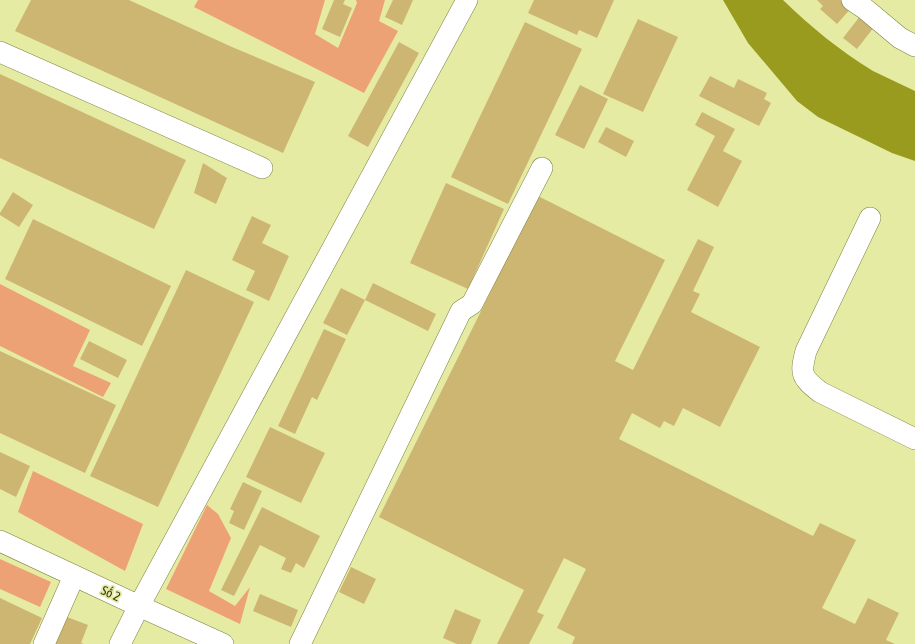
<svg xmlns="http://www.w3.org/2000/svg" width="915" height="644" font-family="'Asap Condensed',sans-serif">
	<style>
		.green { fill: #eda276 }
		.water { fill: #989b1d }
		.building { fill: #cdb672 }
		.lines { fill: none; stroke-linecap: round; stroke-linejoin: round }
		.minor-casing { stroke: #7d813d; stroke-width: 22 }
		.minor { stroke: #fff; stroke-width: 21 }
		.labels { text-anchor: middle; stroke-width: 3.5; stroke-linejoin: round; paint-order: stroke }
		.street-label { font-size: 13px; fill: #35361a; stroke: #e6eba4 }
	</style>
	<rect width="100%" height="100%" fill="#e6eba4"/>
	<path class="green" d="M 198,0 L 325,0 L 315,34 L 338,48 L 357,3 L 356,0 L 385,0 L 379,21 L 398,31 L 364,93 L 194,7 Z
		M 0,284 L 90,330 L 73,366 L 111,383 L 103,397 L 0,346 Z
		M 33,471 L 143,524 L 125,571 L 18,512 Z
		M 207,505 L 218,514 L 231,538 L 209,591 L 235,606 L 250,587 L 240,624 L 166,589 Z
		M 0,559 L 51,582 L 40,607 L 0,589 Z"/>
	<path class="water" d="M 723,0 L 783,0 C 811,27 840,51 873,71 C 887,78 901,84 915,91 L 915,161 L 892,153 L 818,117 L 797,101 L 748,43 Z"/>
	<path class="building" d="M 31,0 L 129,0 L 232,47 L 315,82 L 283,153 L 15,31 Z
		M 334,0 L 345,0 L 343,4 L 352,8 L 340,37 L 322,29 Z
		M 393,0 L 413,0 L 402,25 L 385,17 Z
		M 534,0 L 614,0 L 597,38 L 579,30 L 577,35 L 528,13 Z
		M 817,0 L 846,0 L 853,6 L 837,24 L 820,9 L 823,6 Z
		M 864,11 L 878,22 L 857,49 L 843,38 Z
		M 638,19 L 678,37 L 643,112 L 603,94 Z
		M 525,22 L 582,49 L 508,204 L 451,177 Z
		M 399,42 L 419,53 L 368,147 L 348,136 Z
		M 0,74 L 186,160 L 154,229 L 0,158 Z
		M 710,76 L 734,88 L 738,79 L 767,93 L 764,99 L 771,103 L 759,126 L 699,96 Z
		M 580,85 L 608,99 L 584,149 L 555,135 Z
		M 702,112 L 735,129 L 723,151 L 742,161 L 718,207 L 687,190 L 715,136 L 695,125 Z
		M 606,127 L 634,141 L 626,157 L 598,142 Z
		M 203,163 L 227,178 L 216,204 L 194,193 Z
		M 446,183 L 504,209 L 468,289 L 410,263 Z
		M 13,192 L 33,205 L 19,227 L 0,215 L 0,213 Z
		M 538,196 L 665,260 L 615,361 L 633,370 L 698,239 L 714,247 L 693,291 L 700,294 L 691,312 L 760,347 L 720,427 L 683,408 L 674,426 L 664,421 L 660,428 L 632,413 L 619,439 L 813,536 L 820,523 L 856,540 L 822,608 L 855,624 L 868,598 L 899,613 L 886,640 L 895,644 L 572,644 L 575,637 L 557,628 L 586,569 L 564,558 L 537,612 L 544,615 L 529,644 L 497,644 L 524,590 L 379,517 Z
		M 252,216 L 271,225 L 262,243 L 289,256 L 269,301 L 246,290 L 255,271 L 232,260 Z
		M 33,219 L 171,286 L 142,346 L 5,279 Z
		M 186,270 L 254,302 L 158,507 L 90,476 Z
		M 373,283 L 436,314 L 428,331 L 365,300 L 347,335 L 323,323 L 341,288 L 365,300 Z
		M 324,329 L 346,339 L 317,400 L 312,397 L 295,434 L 278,426 Z
		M 89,341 L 127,360 L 118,378 L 80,359 Z
		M 0,351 L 116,405 L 85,473 L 0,433 Z
		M 270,427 L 325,453 L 301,503 L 246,477 Z
		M 0,452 L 30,466 L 16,497 L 0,489 Z
		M 243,482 L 262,491 L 244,530 L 229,523 L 234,511 L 230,509 Z
		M 262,507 L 320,536 L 304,568 L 296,563 L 291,573 L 281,569 L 286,558 L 260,545 L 234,596 L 221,590 Z
		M 351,567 L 376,579 L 364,604 L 339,592 Z
		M 260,594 L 298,610 L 291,627 L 253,611 Z
		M 0,598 L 42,618 L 30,644 L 0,644 Z
		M 455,609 L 481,620 L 471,644 L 457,644 L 443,638 Z
		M 67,617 L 88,625 L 81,643 L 84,644 L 53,644 L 57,633 L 60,634 Z"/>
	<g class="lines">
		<g class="minor-casing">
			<path id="minor" d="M 852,0 L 864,8 L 900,38 L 915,46
				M 0,52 L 262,168
				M 870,218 L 806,351 C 800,374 801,377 820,392 L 915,439
				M 0,541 L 139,606 L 223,644
				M 44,644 L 74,576
				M 120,644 L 139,606 L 467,0
				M 300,644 L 461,311 L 472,304 L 542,168"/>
		</g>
		<use href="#minor" class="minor"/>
	</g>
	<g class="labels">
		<g class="street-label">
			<text transform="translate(111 593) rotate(25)" y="5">Số 2</text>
		</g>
	</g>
</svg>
